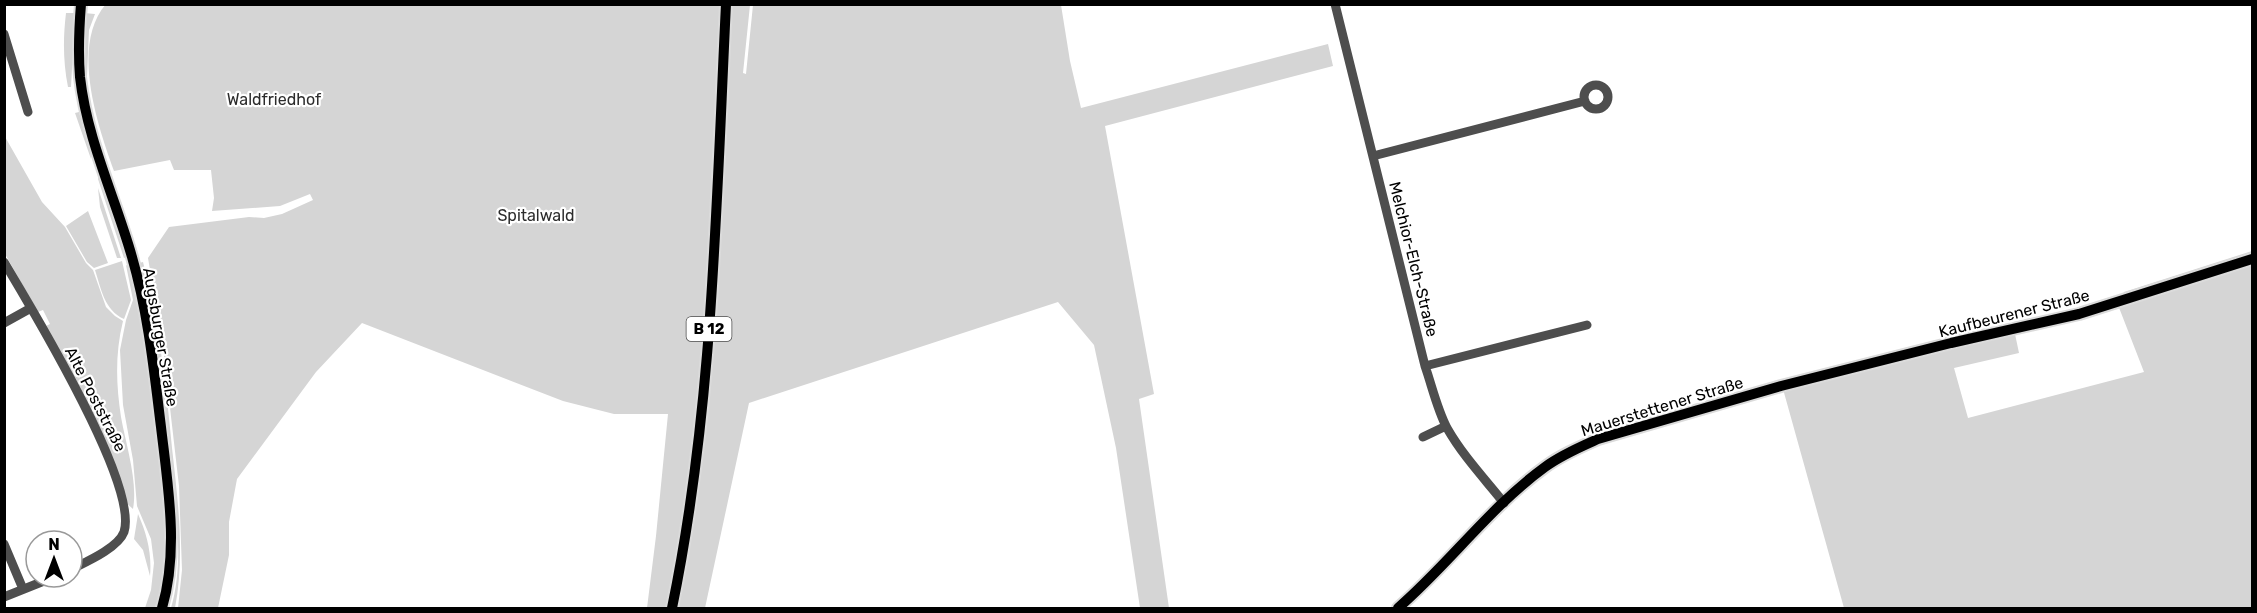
<svg xmlns="http://www.w3.org/2000/svg" width="2257" height="613" font-family="Rubik,sans-serif">
	<style>
		.green { fill: #d5d5d5 }
		.lines { fill: none; stroke-linecap: round; stroke-linejoin: round }
		.major-casing { stroke: #dbdbdb; stroke-width: 14 }
		.minor { stroke: #4e4e4e; stroke-width: 9 }
		.major { stroke: #000; stroke-width: 10 }
		.labels { text-anchor: middle; stroke-width: 4.5; stroke-linejoin: round; paint-order: stroke }
		.shield { fill: #fff; stroke: #4c4c4c; stroke-width: 1.5 }
		.shield-label { font-size: 15px; font-weight: bold; fill: #000 }
		.park-label { font-size: 16px; fill: #2c2c2c; stroke: #fff }
		.street-label { font-size: 16px; fill: #000; stroke: #fff }
	</style>
	<rect width="100%" height="100%" fill="#fff"/>
	<path class="green" d="M 106,4 L 720,5 L 704,337 L 687,498 L 668,608 L 647,608 L 656,536 L 668,414 L 614,414 L 563,401 L 362,323 L 316,372 L 237,479 L 229,522 L 229,555 L 218,608 L 178,608 L 182,570 L 179,486 L 163,347 L 148,258 L 169,227 L 249,217 L 264,218 L 282,214 L 313,200 L 310,194 L 280,206 L 212,211 L 214,198 L 211,170 L 174,170 L 170,160 L 114,171 C 98,126 70,46 106,4 Z
		M 731,5 L 750,5 L 743,73 L 746,74 L 753,5 L 1061,5 L 1070,61 L 1081,108 L 1328,44 L 1333,66 L 1105,126 L 1154,394 L 1139,399 L 1169,608 L 1140,608 L 1116,448 L 1094,345 L 1058,302 L 749,403 L 705,608 L 677,608 C 718,410 720,206 731,5 Z
		M 66,13 L 75,13 L 71,87 L 68,87 C 63,62 63,38 66,13 Z
		M 84,13 L 95,14 L 89,30 L 87,76 L 85,76 Z
		M 79,112 L 90,147 L 91,159 L 75,113 Z
		M 4,135 L 42,202 L 65,227 L 86,263 L 93,270 L 106,307 L 115,316 L 123,321 C 115,353 116,385 121,417 C 126,445 138,481 133,509 L 124,501 L 109,449 L 46,326 L 50,324 L 43,310 L 38,312 L 5,254 Z
		M 99,174 L 127,257 L 124,258 L 98,179 Z
		M 98,188 L 121,258 L 117,258 L 100,207 Z
		M 88,211 L 108,263 L 94,268 L 87,262 L 66,226 Z
		M 2252,251 L 2252,255 L 2123,297 L 2124,292 Z
		M 122,261 L 131,300 L 124,319 C 104,310 101,288 95,270 Z
		M 143,262 C 159,322 166,386 172,448 C 178,501 185,556 175,608 L 171,608 C 185,561 175,506 170,458 C 162,392 154,327 139,263 Z
		M 2252,264 L 2252,608 L 1844,608 L 1783,389 L 1952,347 L 2015,334 L 2019,353 L 1954,368 L 1968,418 L 2144,372 L 2118,305 Z
		M 126,265 L 131,268 C 143,322 150,376 156,431 C 163,488 175,553 155,608 L 145,608 L 151,590 L 154,563 L 151,539 L 137,506 L 133,460 L 123,405 L 120,350 L 126,320 L 133,300 Z
		M 138,514 C 147,534 152,554 150,576 L 143,550 L 134,539 Z"/>
	<g class="lines">
		<g class="major-casing">
			<path id="major" d="M 81,4 C 79,29 78,53 80,77 C 87,140 115,197 132,257 C 148,312 154,370 161,427 C 168,487 179,550 162,608
				M 672,608 C 713,410 716,207 726,4
				M 1398,608 C 1449,564 1490,507 1545,467 C 1561,455 1580,447 1598,439 L 1781,386 L 1951,343 L 2079,314 L 2252,259"/>
		</g>
		<path class="minor" d="M 1335,4 L 1425,366 C 1432,386 1437,409 1447,428 C 1463,456 1484,478 1504,503
			M 4,34 L 28,112
			M1584 97a12 12 0 1 1 24 0a12 12 0 1 1-24 0Z
			M 1373,156 L 1585,101
			M 4,262 C 32,309 139,485 124,532 C 118,548 86,562 72,569
			M 4,323 L 31,308
			M 1425,366 L 1587,325
			M 1423,437 L 1446,426
			M 4,544 L 23,589
			M 4,597 L 54,577"/>
		<use href="#major" class="major"/>
	</g>
	<g class="labels">
		<rect class="shield" x="686.5" y="317" width="45" height="24" rx="4.5"/>
		<g class="shield-label">
			<text x="709" y="334">B 12</text>
		</g>
		<g class="park-label">
			<text x="274" y="105">Waldfriedhof</text>
			<text x="536" y="221">Spitalwald</text>
		</g>
		<g class="street-label">
			<text transform="translate(1414 259) rotate(76)" y="6">Melchior-Elch-Straße</text>
			<text transform="translate(2014 313) rotate(-14)" y="6">Kaufbeurener Straße</text>
			<text transform="translate(161 337) rotate(80)" y="6">Augsburger Straße</text>
			<text transform="translate(96 399) rotate(63)" y="6">Alte Poststraße</text>
			<text transform="translate(1662 406) rotate(-17)" y="6">Mauerstettener Straße</text>
		</g>
	</g>
	<rect width="2257" height="613" fill="none" stroke="#000000" stroke-width="12"/>
	<g transform="translate(54 559)"><circle r="28" fill="#ffffff" stroke="#999999" stroke-width="1.5"/>
	<path d="M0-4.5L10 22L0 15L-10 22Z" fill="#000000"/>
	<text y="-9" font-size="16" font-weight="bold" text-anchor="middle" fill="#000000">N</text>
	</g>
</svg>
